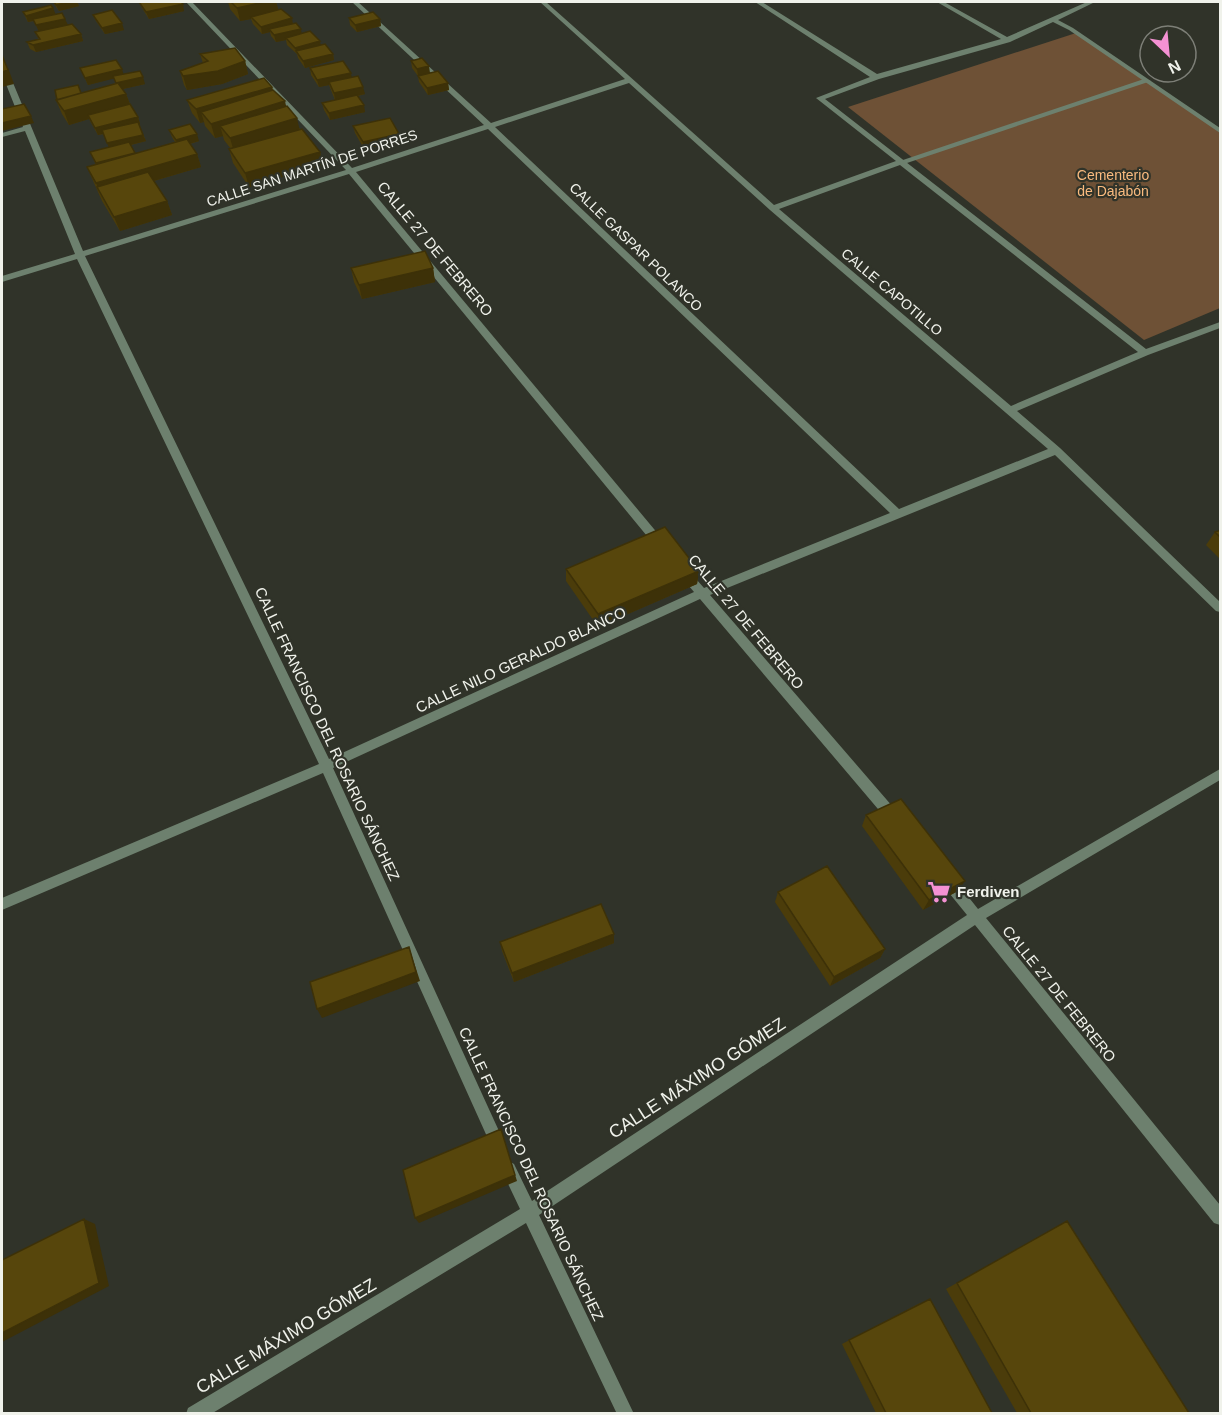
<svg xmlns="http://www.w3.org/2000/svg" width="1222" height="1415" font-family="Helvetica,sans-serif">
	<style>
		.green { fill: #6e5136 }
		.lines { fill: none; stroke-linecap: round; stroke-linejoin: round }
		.lane { fill: #6d806e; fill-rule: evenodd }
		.street { fill: #6d806e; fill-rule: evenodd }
		.wall { fill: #4b3c0a }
		.shaded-wall { fill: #3d3108 }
		.building { fill: #57460c; stroke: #3d3108; stroke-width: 1.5 }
		.labels { text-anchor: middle; stroke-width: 4.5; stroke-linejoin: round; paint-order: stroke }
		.far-street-label { font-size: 14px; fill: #f0f2eb; stroke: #303329 }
		.far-park-label { font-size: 14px; fill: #fabb7f; stroke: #303329 }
		.street-label { font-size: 15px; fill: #f0f2eb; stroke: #303329 }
		.poi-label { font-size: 15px; font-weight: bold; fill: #f0f2eb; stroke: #303329; text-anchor: start }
		.near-street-label { font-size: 18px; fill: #f0f2eb; stroke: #303329 }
	</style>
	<rect width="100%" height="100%" fill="#303329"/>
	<path class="green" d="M 1076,33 L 1220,131 L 1220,308 L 1144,340 L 848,107 Z"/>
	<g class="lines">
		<path class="lane" d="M 1144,79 L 1151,81 L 904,164 L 897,162 Z"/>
		<path class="street" d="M 186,2 L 192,2 L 352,168 L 484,125 L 352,2 L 358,2 L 491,123 L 625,79 L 540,2 L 546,2 L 774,205 L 896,161 L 816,98 L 870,77 L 755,2 L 762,2 L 877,74 L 1001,39 L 937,2 L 944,2 L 1007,37 L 1087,2 L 1095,2 L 1058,20 L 1073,28 L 1220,128 L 1220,133 L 1069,30 L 1053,22 L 1010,42 L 879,79 L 825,99 L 1146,349 L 1220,322 L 1220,328 L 1148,355 L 1017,411 L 1060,448 L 1220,602 L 1220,612 L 1216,611 L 1055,455 L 710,595 L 899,814 L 900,818 L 899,822 L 894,824 L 889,822 L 700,599 L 333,768 L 504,1142 L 507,1147 L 504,1152 L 499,1155 L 494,1152 L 323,773 L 2,910 L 2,898 L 319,764 L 77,259 L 2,282 L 2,276 L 75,254 L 25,131 L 2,137 L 2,133 L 23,127 L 2,74 L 2,64 L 6,66 L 83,251 L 346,170 ZM 629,83 L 770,210 L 1048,449 L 899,509 L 495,127 ZM 488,129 L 890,513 L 704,588 L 689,571 L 681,571 L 679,574 L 694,592 L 329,759 L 85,256 L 349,174 L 656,547 L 664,547 L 665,544 L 664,541 L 356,172 ZM 900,165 L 1138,352 L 1011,406 L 779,209 Z
			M 1220,769 L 1220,780 L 986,918 L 1220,1205 L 1220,1225 L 1214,1223 L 975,925 L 539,1215 L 634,1414 L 617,1414 L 526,1223 L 211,1414 L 186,1414 L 188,1408 L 520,1209 L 501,1169 L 504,1164 L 509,1161 L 514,1164 L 532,1201 L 967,915 L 941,883 L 939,879 L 941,875 L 946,873 L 951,875 L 978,909 Z"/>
	</g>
	<path class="wall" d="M 53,2 L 77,2 L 79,6 L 59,11 Z
		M 139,2 L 184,11 L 149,19 L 142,8 Z
		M 228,2 L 276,2 L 278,9 L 293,23 L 301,29 L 301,33 L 333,54 L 334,60 L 305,68 L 298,58 L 297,54 L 287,45 L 286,40 L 276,42 L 271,36 L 270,32 L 262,34 L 253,24 L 251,19 L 240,21 L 230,9 Z
		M 23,12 L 56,14 L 67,25 L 81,34 L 83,41 L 36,52 L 30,49 L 27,42 L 39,40 L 35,32 L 39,31 L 34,21 L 28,22 Z
		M 93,15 L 124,30 L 105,34 L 96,21 Z
		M 349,18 L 380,19 L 381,26 L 357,32 L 350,25 Z
		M 200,54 L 245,61 L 248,74 L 222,84 L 187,90 L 184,85 L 180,71 L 203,63 Z
		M 411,61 L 448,83 L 449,90 L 428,95 L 419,82 L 418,76 L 412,68 Z
		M 80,68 L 123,74 L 145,84 L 123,89 L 126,94 L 130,104 L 138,117 L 140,124 L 139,124 L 146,141 L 131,145 L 135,154 L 175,142 L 172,137 L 169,130 L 199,141 L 190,144 L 197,154 L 201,167 L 154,181 L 167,201 L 172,215 L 120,231 L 102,201 L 87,167 L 96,165 L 90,152 L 109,147 L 104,134 L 98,135 L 89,119 L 69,125 L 62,114 L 56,100 L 116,83 L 114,78 L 88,85 Z
		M 310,68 L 352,77 L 365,94 L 358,96 L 365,112 L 330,120 L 324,110 L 322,103 L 335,100 L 329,85 L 319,87 L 311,75 Z
		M 272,87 L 273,90 L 286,106 L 300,129 L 320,152 L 323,165 L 249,187 L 233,163 L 229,149 L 231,149 L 224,140 L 223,136 L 215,138 L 205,126 L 204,122 L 200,123 L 192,113 L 187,100 Z
		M 353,126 L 401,141 L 364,149 L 355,133 Z
		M 351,268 L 433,268 L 435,282 L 362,299 L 354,282 Z
		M 1221,530 L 1221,560 L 1206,545 L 1215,532 Z
		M 566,569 L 699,571 L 697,584 L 598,627 L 566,581 Z
		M 866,815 L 958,891 L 923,910 L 862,826 Z
		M 778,892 L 885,949 L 880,958 L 830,986 L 775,902 Z
		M 500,942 L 614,943 L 514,982 L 502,951 Z
		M 1067,1221 L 1189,1413 L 1017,1413 L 946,1289 Z
		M 920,1303 L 992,1413 L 876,1413 L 842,1344 Z"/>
	<path class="shaded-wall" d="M 69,2 L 77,2 L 79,6 L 59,11 L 56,5 Z
		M 264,2 L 276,2 L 279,12 L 251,17 L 251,19 L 240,21 L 237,8 Z
		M 183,4 L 184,11 L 149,19 L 146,12 Z
		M 53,8 L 56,15 L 28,22 L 26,16 Z
		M 292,18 L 293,25 L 269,29 L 270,32 L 262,34 L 261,27 Z
		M 65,19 L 68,25 L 39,32 L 36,25 Z
		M 380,19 L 381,26 L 357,32 L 355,25 Z
		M 122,23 L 124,30 L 105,34 L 102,28 Z
		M 301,29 L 302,36 L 286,38 L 286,40 L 276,42 L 274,35 Z
		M 81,34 L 83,41 L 36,52 L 33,45 Z
		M 320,41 L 321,47 L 296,51 L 297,54 L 295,48 Z
		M 333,54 L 334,60 L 305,68 L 303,61 Z
		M 245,61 L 248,74 L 222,84 L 187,90 L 183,76 Z
		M 429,66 L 430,73 L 418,76 L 417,69 Z
		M 8,68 L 14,84 L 2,87 L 2,72 Z
		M 122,69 L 124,76 L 88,85 L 85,78 Z
		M 351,73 L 352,80 L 329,82 L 329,85 L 319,87 L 317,80 Z
		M 143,77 L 145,84 L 118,90 L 116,83 Z
		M 448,83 L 449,90 L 428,95 L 427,88 Z
		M 272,87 L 275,100 L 201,112 L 204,122 L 200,123 L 196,109 Z
		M 363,87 L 365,94 L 335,100 L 334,93 Z
		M 126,94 L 131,107 L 88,115 L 89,119 L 69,125 L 64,111 Z
		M 285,101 L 288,115 L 220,126 L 223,136 L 215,138 L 211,124 Z
		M 364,105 L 365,112 L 330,120 L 329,113 Z
		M 31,116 L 34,123 L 2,131 L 2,123 Z
		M 138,117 L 140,124 L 98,135 L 95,128 Z
		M 297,118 L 300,132 L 234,152 L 230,138 Z
		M 197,134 L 199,141 L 178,147 L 176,140 Z
		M 399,134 L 401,141 L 364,149 L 363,142 Z
		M 143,135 L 146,141 L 110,150 L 107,143 Z
		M 320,152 L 323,165 L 249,187 L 245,173 Z
		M 197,154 L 201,167 L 102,196 L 96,183 Z
		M 167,201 L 172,215 L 120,231 L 114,217 Z
		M 433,268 L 435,282 L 362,299 L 359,285 Z
		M 699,571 L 697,584 L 598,627 L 598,614 Z
		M 965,881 L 958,891 L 923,910 L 929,900 Z
		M 614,934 L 614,943 L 514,982 L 512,973 Z
		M 409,947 L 420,981 L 322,1018 L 317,1009 Z
		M 885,949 L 880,958 L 830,986 L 834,977 Z
		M 501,1129 L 517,1181 L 419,1223 L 415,1218 Z
		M 84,1219 L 95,1224 L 109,1286 L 2,1342 L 2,1333 Z"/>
	<path class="building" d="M 54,2 L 69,2 L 56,5 Z
		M 139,2 L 181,2 L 183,4 L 146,12 Z
		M 231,2 L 264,2 L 237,8 Z
		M 51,5 L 53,8 L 26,16 L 23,12 Z
		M 281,9 L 292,18 L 261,27 L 251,17 Z
		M 112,10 L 122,23 L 102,28 L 93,15 Z
		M 373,12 L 380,19 L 355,25 L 349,18 Z
		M 62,13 L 65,19 L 36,25 L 33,19 Z
		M 296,23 L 301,29 L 274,35 L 269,29 Z
		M 72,24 L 81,34 L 33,45 L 27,42 L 40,39 L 35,32 Z
		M 310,31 L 320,41 L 295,48 L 286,38 Z
		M 325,44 L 333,54 L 303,61 L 296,51 Z
		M 235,48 L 245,61 L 218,71 L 183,76 L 180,71 L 208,61 L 200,54 Z
		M 2,55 L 8,70 L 2,72 Z
		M 422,58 L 429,66 L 417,69 L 411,61 Z
		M 116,60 L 122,69 L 85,78 L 80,68 Z
		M 343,61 L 351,73 L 317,80 L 310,68 Z
		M 140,71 L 143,77 L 116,83 L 113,76 Z
		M 438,71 L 448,83 L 427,88 L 418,76 Z
		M 358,76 L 363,87 L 334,93 L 329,82 Z
		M 264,78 L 272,87 L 196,109 L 187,100 Z
		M 118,83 L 126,94 L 64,111 L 56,100 Z
		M 78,85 L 81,93 L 57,100 L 55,90 Z
		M 273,90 L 285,101 L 211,124 L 201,112 Z
		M 357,95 L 364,105 L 329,113 L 322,103 Z
		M 24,104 L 31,116 L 2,123 L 2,109 Z
		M 130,104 L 138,117 L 95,128 L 88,115 Z
		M 287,106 L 297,118 L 230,138 L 220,126 Z
		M 390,118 L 399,134 L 363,142 L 353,126 Z
		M 138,122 L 143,135 L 107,143 L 102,130 Z
		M 190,124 L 197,134 L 176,140 L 169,130 Z
		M 302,129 L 320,152 L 245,173 L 229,149 Z
		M 187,139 L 197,154 L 96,183 L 87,167 Z
		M 129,142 L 135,153 L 96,163 L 90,152 Z
		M 148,172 L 167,201 L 114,217 L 97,187 Z
		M 425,251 L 433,268 L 359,285 L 351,268 Z
		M 665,527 L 699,571 L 598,614 L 566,569 Z
		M 1221,530 L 1221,538 L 1215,532 Z
		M 901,799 L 965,881 L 929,900 L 866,815 Z
		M 827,866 L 885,949 L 834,977 L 778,892 Z
		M 601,904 L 614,934 L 512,973 L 500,942 Z
		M 409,947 L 416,972 L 317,1009 L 310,982 Z
		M 501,1129 L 515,1175 L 415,1218 L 403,1170 Z
		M 84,1219 L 99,1283 L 2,1333 L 2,1260 Z
		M 1067,1221 L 1189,1413 L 1031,1413 L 957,1283 Z
		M 930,1299 L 992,1413 L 886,1413 L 849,1340 Z"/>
	<defs>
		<g id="supermarket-bare" transform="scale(1.8)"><path d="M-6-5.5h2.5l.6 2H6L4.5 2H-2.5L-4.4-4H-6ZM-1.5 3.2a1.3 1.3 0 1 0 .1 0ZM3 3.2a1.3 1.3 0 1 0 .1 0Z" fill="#f491d3" stroke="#303329" stroke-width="2.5" paint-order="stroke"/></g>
	</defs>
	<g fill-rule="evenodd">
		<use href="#supermarket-bare" x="939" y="892"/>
	</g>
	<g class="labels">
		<g class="far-street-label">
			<text transform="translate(312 168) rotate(-18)" y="5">CALLE SAN MARTÍN DE PORRES</text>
			<text transform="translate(636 247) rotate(44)" y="5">CALLE GASPAR POLANCO</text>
			<text transform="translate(892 292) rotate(40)" y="5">CALLE CAPOTILLO</text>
		</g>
		<g class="far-park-label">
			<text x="1113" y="180">Cementerio<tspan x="1113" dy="16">de Dajabón</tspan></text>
		</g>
		<g class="street-label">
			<text transform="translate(435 249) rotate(50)" y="5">CALLE 27 DE FEBRERO</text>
			<text transform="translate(746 622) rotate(50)" y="5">CALLE 27 DE FEBRERO</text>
			<text transform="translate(521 660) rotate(-25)" y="5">CALLE NILO GERALDO BLANCO</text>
			<text transform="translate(327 734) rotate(65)" y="5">CALLE FRANCISCO DEL ROSARIO SÁNCHEZ</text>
			<text transform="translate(1059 994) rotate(51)" y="5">CALLE 27 DE FEBRERO</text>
			<text transform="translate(531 1174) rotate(65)" y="5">CALLE FRANCISCO DEL ROSARIO SÁNCHEZ</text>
		</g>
		<g class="poi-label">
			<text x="957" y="897">Ferdiven</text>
		</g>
		<g class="near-street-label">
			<text transform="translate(697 1078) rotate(-33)" y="6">CALLE MÁXIMO GÓMEZ</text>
			<text transform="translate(286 1336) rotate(-31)" y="6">CALLE MÁXIMO GÓMEZ</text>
		</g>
	</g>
	<rect width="1222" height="1415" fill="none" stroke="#f0f2eb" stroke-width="6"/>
	<g transform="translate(1168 54) rotate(154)"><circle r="28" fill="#303329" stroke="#7d7f77" stroke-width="1.5"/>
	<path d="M0-4.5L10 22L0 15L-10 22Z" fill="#f491d3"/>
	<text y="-9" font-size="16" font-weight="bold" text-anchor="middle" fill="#f0f2eb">N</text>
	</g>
</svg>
